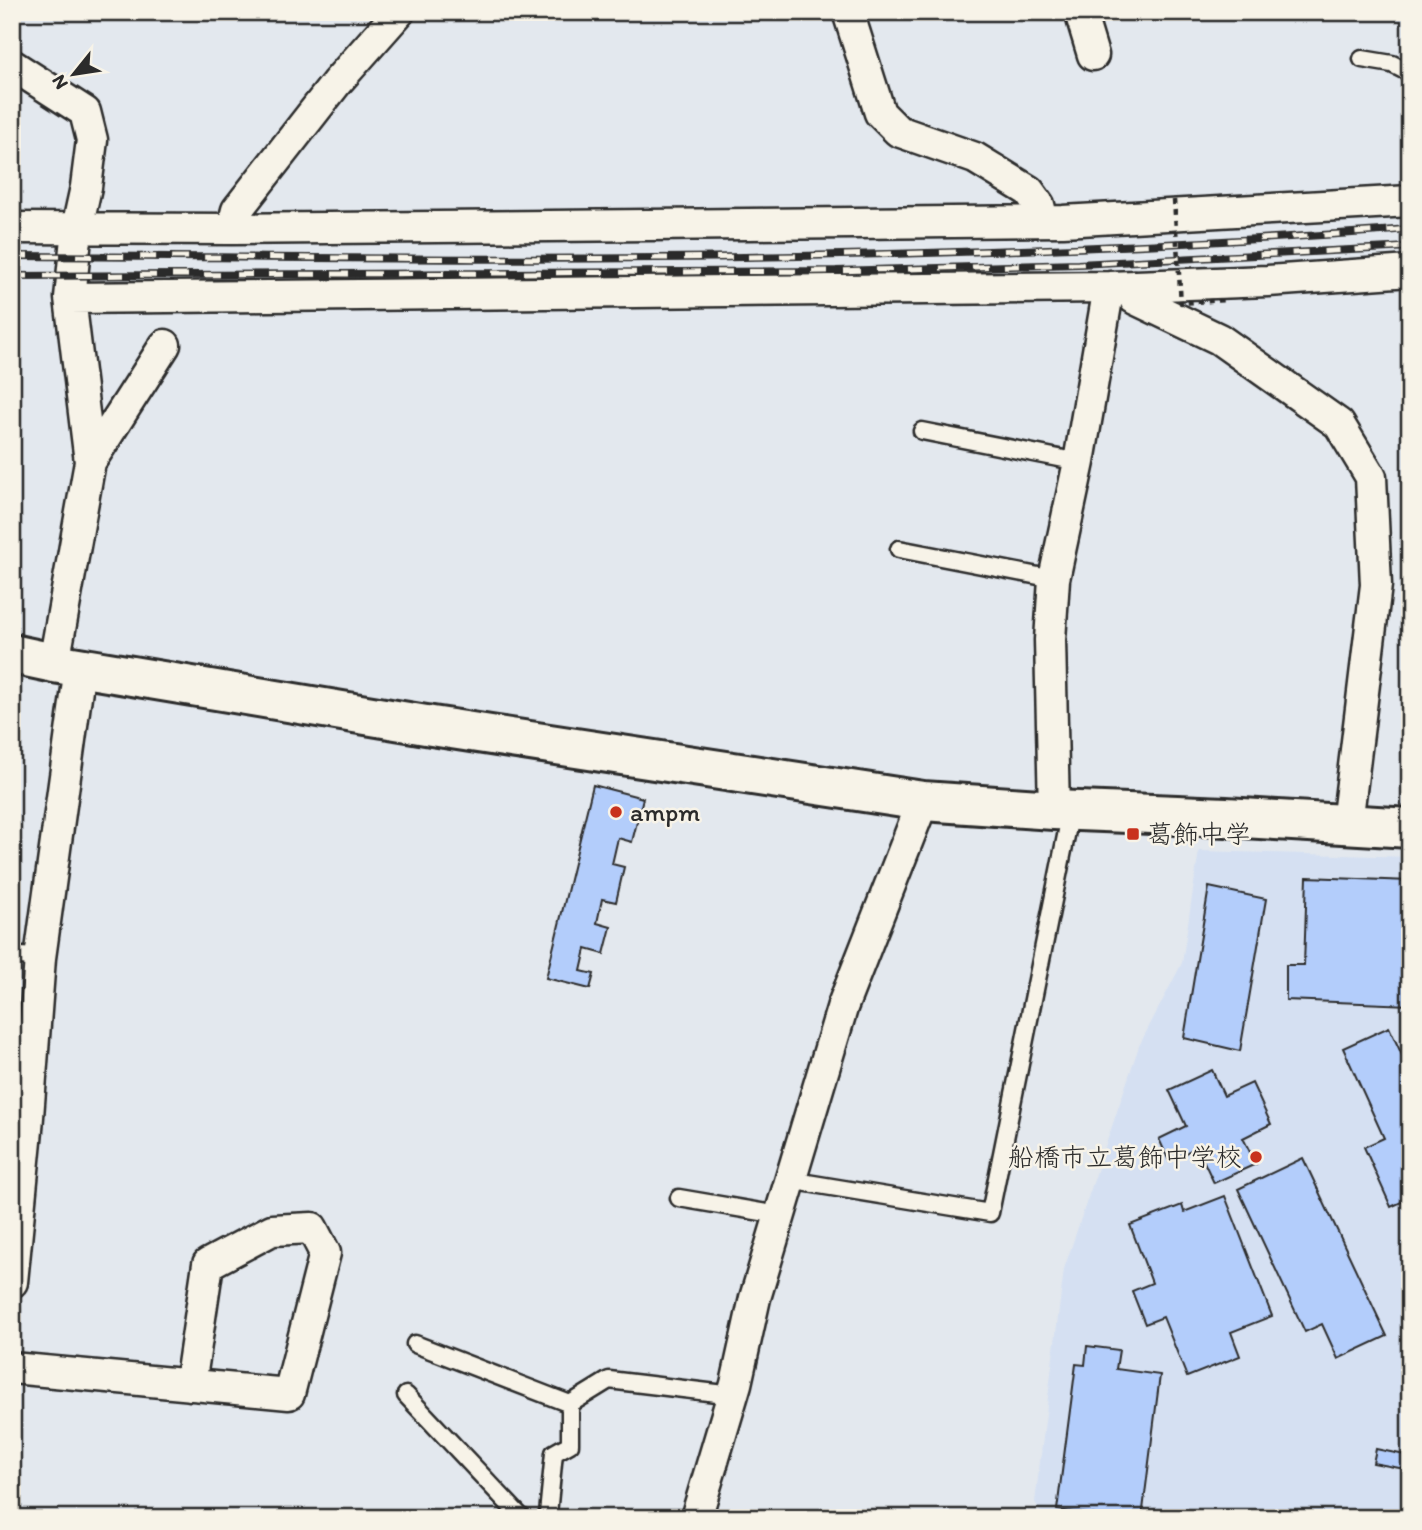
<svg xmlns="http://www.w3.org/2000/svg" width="1422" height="1530" font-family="Itim,'Klee One',sans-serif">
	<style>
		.built { fill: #d5e0f2 }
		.building { fill: #b3cdfb; stroke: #2b2b2b; stroke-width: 2 }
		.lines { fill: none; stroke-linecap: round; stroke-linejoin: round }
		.lane-casing { stroke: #2b2b2b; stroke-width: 21 }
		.street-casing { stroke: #2b2b2b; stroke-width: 35 }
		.secondary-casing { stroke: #2b2b2b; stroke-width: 44 }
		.lane { stroke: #f7f3e8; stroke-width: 16 }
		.street { stroke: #f7f3e8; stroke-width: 30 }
		.secondary { stroke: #f7f3e8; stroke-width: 38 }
		.rail-casing { stroke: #2b2b2b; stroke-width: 8 }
		.rail { stroke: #f7f3e8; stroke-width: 5; stroke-dasharray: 16; stroke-linecap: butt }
		.path-bridge { stroke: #2b2b2b; stroke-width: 4.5; stroke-dasharray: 5 5; stroke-linecap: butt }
		.poi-dot { fill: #c8321e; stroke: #f7f3e8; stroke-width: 2.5 }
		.labels { text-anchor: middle; stroke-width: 5; stroke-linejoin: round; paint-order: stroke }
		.poi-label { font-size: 26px; fill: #2b2b2b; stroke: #f7f3e8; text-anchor: start }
	</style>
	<rect width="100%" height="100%" fill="#e3e8ee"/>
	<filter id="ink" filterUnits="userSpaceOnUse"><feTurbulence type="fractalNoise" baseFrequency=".0143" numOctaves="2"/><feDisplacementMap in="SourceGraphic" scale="14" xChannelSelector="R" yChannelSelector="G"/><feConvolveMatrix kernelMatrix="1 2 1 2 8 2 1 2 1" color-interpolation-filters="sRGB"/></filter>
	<g filter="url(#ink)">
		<path class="built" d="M 1199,851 L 1410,857 L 1410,1518 L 1044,1518 L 1035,1502 L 1064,1269 L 1139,1046 L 1182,963 Z"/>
		<path class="building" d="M 593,785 L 643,798 L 632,842 L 618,838 L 612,864 L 624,867 L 616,902 L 602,899 L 597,923 L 611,927 L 604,954 L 586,949 L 581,971 L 594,974 L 590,989 L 546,978 Z
			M 1307,877 L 1410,881 L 1410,1005 L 1286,1000 L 1286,965 L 1304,965 Z
			M 1209,887 L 1266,899 L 1240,1051 L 1184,1038 Z
			M 1389,1027 L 1410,1072 L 1410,1198 L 1391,1207 L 1364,1147 L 1384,1138 L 1343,1048 Z
			M 1212,1070 L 1224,1096 L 1252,1083 L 1271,1124 L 1243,1138 L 1256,1164 L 1214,1183 L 1197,1147 L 1169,1161 L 1159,1139 L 1186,1126 L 1169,1090 Z
			M 1303,1158 L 1387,1336 L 1338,1359 L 1322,1324 L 1305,1332 L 1238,1189 Z
			M 1225,1196 L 1272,1316 L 1231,1332 L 1240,1356 L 1187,1377 L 1163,1317 L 1145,1324 L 1132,1291 L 1152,1283 L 1130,1225 L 1182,1205 L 1184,1212 Z
			M 1087,1346 L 1119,1350 L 1116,1369 L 1160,1375 L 1142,1518 L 1120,1518 L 1057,1510 L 1076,1364 L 1085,1365 Z
			M 1376,1449 L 1410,1456 L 1410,1470 L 1373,1463 Z"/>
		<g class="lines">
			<g class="lane-casing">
				<path id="lane" d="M 1362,59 L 1392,64 L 1410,73
					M 922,431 L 1079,462
					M 899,549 L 1054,579
					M 12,955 L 40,958
					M 789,1180 L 990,1213 L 1071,811
					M 679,1198 L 779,1215
					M 415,1344 L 570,1404
					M 406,1395 L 522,1518
					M 545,1518 L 548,1514 L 554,1453 L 570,1444 L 570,1404 L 609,1380 L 733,1395"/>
			</g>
			<g class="street-casing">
				<path id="street" d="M 848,12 L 880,113 L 898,131 L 975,158 L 1029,191 L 1039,205 L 1043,221
					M 1080,12 L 1093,55
					M 12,65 L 85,112 L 92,140 L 86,187 L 77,228 L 70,298 L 90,462 L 54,663
					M 12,228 L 232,229 L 1063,221 L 1410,201
					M 232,229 L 237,210 L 337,82 L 399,12
					M 1134,286 L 1135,299 L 1219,339 L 1339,424 L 1371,477 L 1376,585 L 1347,824
					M 70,298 L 1109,287 L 1268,281 L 1410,271
					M 90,462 L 165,345
					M 1054,810 L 1050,640 L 1054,579 L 1079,462 L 1109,287
					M 12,1282 L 27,1130 L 40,958 L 80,667
					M 12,1368 L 289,1394 L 325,1253 L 312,1228 L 272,1230 L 208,1264 L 190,1385
					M 696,1518 L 736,1384 L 755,1298 L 843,1005 L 923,801"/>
			</g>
			<g class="secondary-casing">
				<path id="secondary" d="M 12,654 L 54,663 L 432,726 L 923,801 L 1054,810 L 1226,817 L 1410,828"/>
			</g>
			<use href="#lane" class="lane"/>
			<use href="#street" class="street"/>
			<use href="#secondary" class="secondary"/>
			<g class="rail-casing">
				<path id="rail" d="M 12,256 C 289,257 565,262 841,255 C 1031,251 1220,243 1410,229
					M 12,276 L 836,271 L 1078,264 L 1410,247"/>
			</g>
			<use href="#rail" class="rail"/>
			<path class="path-bridge" d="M 1174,200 L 1181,303 L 1225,300"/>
		</g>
	</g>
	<g class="poi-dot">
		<circle cx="616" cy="812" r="7"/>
		<rect x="1126" y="827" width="14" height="14" rx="3.5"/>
		<circle cx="1256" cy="1157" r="7"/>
	</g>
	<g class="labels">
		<g class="poi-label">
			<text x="630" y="821">ampm</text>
			<text x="1147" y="843">葛飾中学</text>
			<text x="1242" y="1166" text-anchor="end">船橋市立葛飾中学校</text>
		</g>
	</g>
	<rect width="1422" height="1530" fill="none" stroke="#f7f3e8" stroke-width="42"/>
	<rect x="21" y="21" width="1380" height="1488" fill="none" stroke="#2b2b2b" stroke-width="2.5" filter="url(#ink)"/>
	<g transform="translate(74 74) rotate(240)" stroke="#f7f3e8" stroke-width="5" paint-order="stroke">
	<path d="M0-5L12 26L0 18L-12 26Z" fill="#2b2b2b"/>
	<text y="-10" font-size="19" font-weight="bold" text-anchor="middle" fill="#2b2b2b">N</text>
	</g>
</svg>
